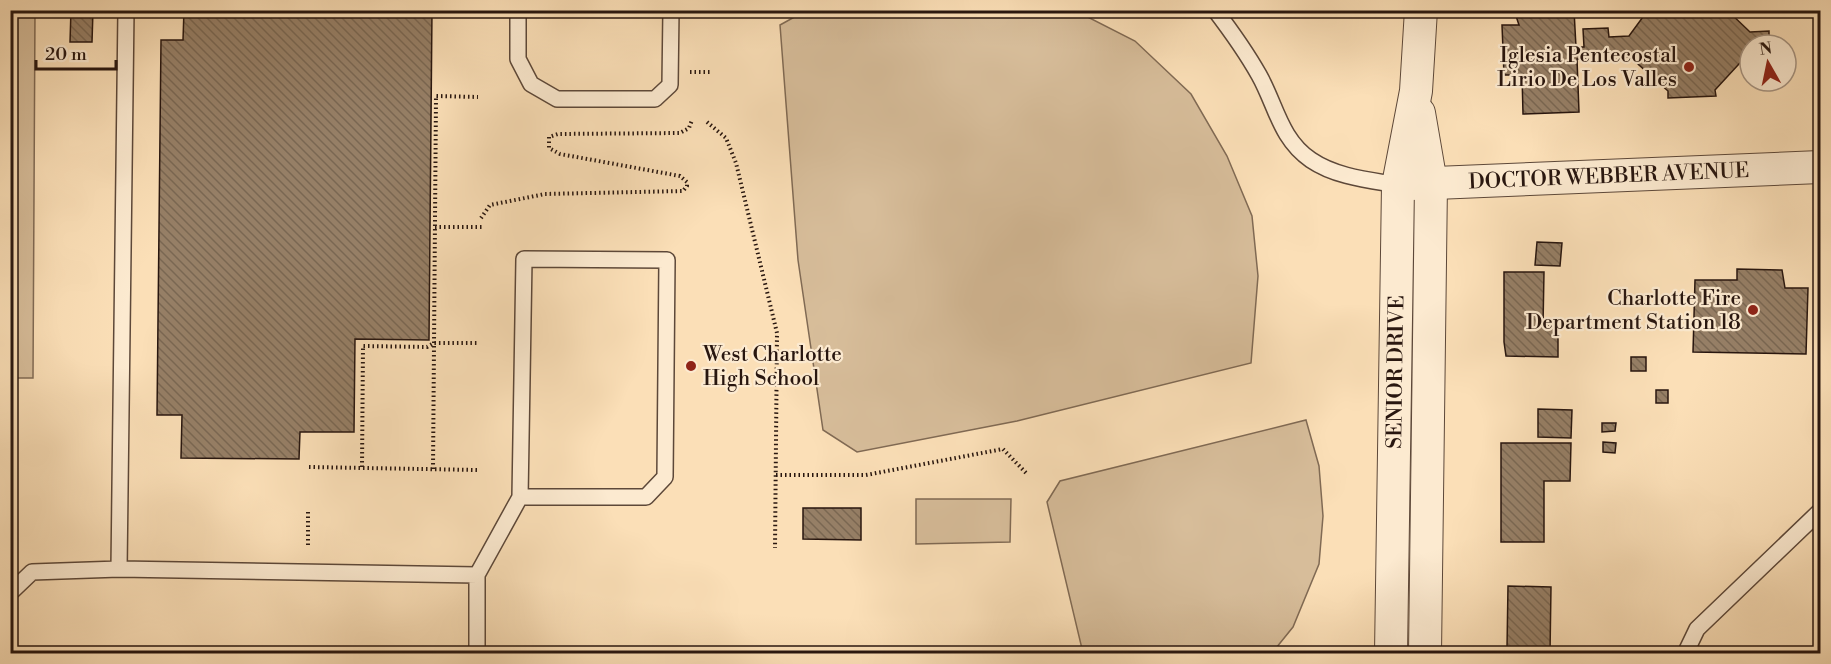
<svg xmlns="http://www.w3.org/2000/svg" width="1831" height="664" font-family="'Libre Bodoni',serif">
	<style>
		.garden { fill: #d7bd9a; stroke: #806a54; stroke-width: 1.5 }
		.building { fill: url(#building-back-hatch); stroke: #28160f; stroke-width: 1.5 }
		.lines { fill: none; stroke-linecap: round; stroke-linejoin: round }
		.lane-casing { stroke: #5d4839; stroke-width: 18 }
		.street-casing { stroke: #5d4839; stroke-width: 34 }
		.path { stroke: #28160f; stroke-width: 4; stroke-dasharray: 1.5 3; stroke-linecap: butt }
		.lane { stroke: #fcead0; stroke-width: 15 }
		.street { stroke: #fcead0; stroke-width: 32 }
		.poi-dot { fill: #8f2418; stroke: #fcead0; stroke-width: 2 }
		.labels { text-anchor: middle; stroke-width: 4.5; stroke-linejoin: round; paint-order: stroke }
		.poi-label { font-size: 21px; fill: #28160f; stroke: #fcead0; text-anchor: end }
		.street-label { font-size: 21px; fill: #28160f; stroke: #fcead0 }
	</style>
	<defs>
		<pattern id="building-back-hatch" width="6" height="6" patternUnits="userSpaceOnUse" patternTransform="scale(1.5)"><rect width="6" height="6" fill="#967f66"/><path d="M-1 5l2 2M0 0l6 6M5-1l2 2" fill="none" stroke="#7a6752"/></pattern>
	</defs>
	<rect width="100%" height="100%" fill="#fbdfb7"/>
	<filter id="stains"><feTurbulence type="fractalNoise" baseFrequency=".00333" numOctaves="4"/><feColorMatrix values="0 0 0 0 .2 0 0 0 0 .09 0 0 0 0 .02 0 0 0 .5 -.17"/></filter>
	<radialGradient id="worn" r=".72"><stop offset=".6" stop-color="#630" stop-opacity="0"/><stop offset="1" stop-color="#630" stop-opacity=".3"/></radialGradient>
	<path class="garden" d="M 11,10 L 35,11 L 33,378 L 11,378 Z
		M 807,10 L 1076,11 L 1135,41 L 1191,94 L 1227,156 L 1252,216 L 1258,276 L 1251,363 L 1017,421 L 857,452 L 823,430 L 798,260 L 780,25 Z
		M 1306,420 L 1319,466 L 1323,516 L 1319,564 L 1293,627 L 1272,653 L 1083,653 L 1047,502 L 1060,481 Z
		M 916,499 L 1011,499 L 1010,542 L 916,544 Z"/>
	<path class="building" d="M 71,10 L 93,10 L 92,42 L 70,42 Z
		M 184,10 L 432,10 L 429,340 L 355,339 L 354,432 L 300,432 L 299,459 L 181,458 L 182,415 L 157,415 L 161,40 L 183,40 Z
		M 1514,10 L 1574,10 L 1576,47 L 1584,47 L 1583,29 L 1608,28 L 1609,37 L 1629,36 L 1648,10 L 1727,10 L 1750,32 L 1769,31 L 1769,45 L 1750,45 L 1750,52 L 1715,90 L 1716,96 L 1668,98 L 1668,91 L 1630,57 L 1577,59 L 1579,112 L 1523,114 L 1522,75 L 1504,75 L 1502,25 L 1519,25 Z
		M 1537,242 L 1562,243 L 1560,266 L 1535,265 Z
		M 1737,269 L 1782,270 L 1785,288 L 1808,288 L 1806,354 L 1693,352 L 1695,280 L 1737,280 Z
		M 1504,272 L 1544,272 L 1543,326 L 1558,326 L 1558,357 L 1506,356 L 1504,342 Z
		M 1631,357 L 1646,357 L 1646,371 L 1631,371 Z
		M 1656,390 L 1668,390 L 1668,403 L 1656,403 Z
		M 1538,409 L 1572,410 L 1571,438 L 1538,437 Z
		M 1602,423 L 1616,423 L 1615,431 L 1602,432 Z
		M 1603,442 L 1616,443 L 1615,453 L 1603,452 Z
		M 1501,443 L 1571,443 L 1570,481 L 1544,481 L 1544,542 L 1501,542 Z
		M 803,508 L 861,508 L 861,540 L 803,539 Z
		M 1508,586 L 1551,587 L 1550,654 L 1495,654 L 1495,648 L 1507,648 Z
		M 1737,648 L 1820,649 L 1820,654 L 1737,654 Z"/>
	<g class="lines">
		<g class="lane-casing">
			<path id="lane" d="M 518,10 L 518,59 L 531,84 L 557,99 L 655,99 L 670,85 L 671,10
				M 1215,10 C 1231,31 1246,52 1259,75 C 1276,105 1280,139 1311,160 C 1336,177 1369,180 1398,185
				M 119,569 L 126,10
				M 10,593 L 32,572 L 119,569 L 477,575
				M 477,654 L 477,575 L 520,497 L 524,259 L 667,260 L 665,477 L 646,497 L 520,497
				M 1685,654 L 1697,629 L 1820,511"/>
		</g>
		<g class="street-casing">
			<g id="street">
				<path d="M 1419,113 L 1431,183 L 1425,654"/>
				<path id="s1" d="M 1411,184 L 1820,167"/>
				<path id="s2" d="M 1391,654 L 1398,185 L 1416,91 L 1421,10"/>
			</g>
		</g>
		<path class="path" d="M 690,72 L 711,72
			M 707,122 L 726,138 L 736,163 L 777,333 L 775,548
			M 481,218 L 490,205 L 545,194 L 683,191 L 687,186 L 687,182 L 680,176 L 560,154 L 549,148 L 549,137 L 558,134 L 680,133 L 689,128 L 692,120
			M 435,227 L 482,227
			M 309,467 L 477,470
			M 362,467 L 363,346 L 427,347 L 434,343 L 479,343
			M 433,469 L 436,96 L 478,97
			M 776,475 L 866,475 L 1003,449 L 1028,475
			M 308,545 L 308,512"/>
		<use href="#lane" class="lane"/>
		<use href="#street" class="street"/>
	</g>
	<g class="poi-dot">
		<circle cx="1689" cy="67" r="6"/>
		<circle cx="1753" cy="310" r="6"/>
		<circle cx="691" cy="366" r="6"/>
	</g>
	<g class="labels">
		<g class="poi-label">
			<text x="1677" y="62">Iglesia Pentecostal<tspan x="1677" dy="24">Lirio De Los Valles</tspan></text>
			<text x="1741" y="305">Charlotte Fire<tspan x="1741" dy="24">Department Station 18</tspan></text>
			<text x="703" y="361" text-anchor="start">West Charlotte<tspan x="703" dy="24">High School</tspan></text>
		</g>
		<g class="street-label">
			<text dy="7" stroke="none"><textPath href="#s1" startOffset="198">DOCTOR WEBBER AVENUE</textPath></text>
			<text dy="7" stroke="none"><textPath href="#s2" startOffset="282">SENIOR DRIVE</textPath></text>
		</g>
	</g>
	<rect width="1831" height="664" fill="none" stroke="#fbdfb7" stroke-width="36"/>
	<rect x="12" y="12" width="1807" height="640" fill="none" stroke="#28160f" stroke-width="3"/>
	<rect x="18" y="18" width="1795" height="628" fill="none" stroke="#28160f" stroke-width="1.5"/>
	<g transform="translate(1768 63) rotate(351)"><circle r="28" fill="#fcead0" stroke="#a79583" stroke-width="1.5"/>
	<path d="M0-4.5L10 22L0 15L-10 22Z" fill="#8f2418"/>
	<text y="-9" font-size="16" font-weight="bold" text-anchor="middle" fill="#28160f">N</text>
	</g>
	<path d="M36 60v9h80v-9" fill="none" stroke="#28160f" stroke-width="3"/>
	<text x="45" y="60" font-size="18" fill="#28160f" stroke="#fcead0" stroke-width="4.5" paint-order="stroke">20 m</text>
	<rect width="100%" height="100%" filter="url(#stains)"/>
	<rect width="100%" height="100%" fill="url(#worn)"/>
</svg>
